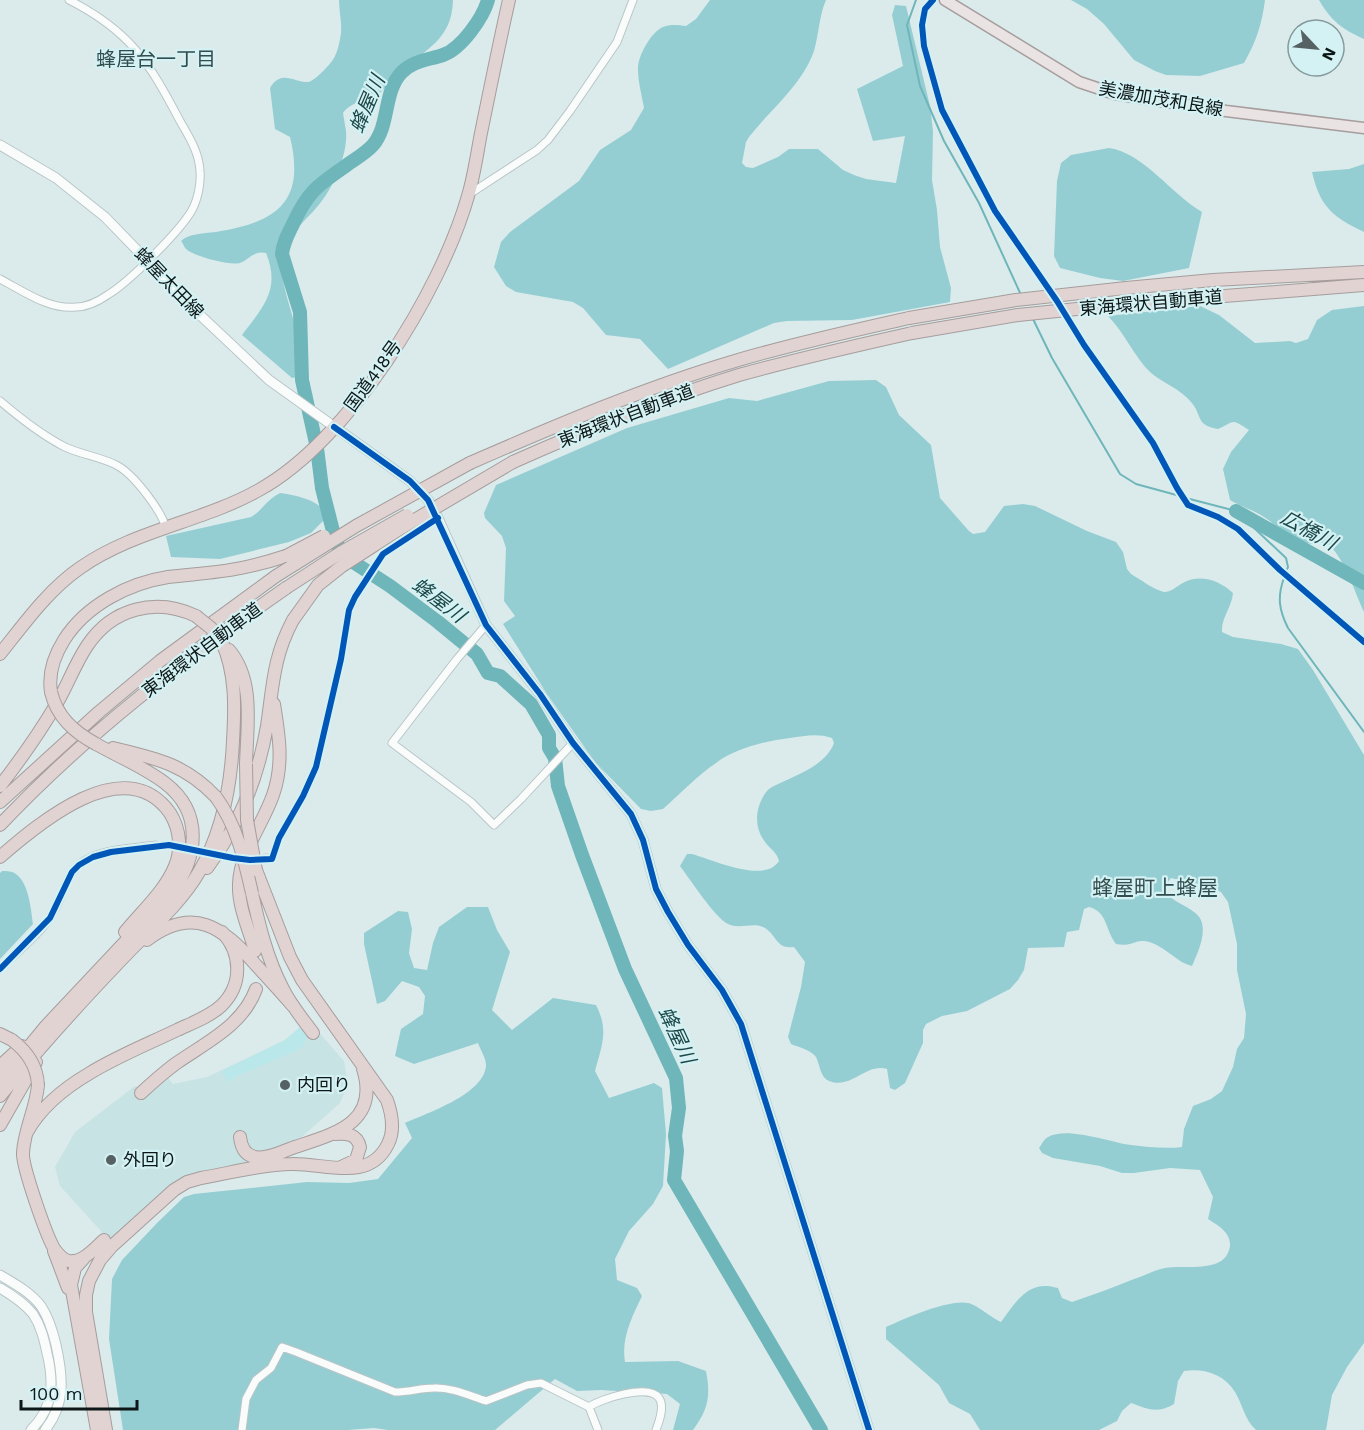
<svg xmlns="http://www.w3.org/2000/svg" width="1364" height="1430" font-family="'Work Sans','Noto Sans JP',sans-serif">
	<style>
		.built { fill: #c7e3e4 }
		.green { fill: #b9e7ea }
		.forest { fill: #95ced2 }
		.lines { fill: none; stroke-linecap: round; stroke-linejoin: round }
		.stream { stroke: #6eb6ba; stroke-width: 2 }
		.river { stroke: #6eb6ba; stroke-width: 14 }
		.street-tunnel { stroke: #bccbcc; stroke-width: 7; stroke-dasharray: 7 3.5; stroke-linecap: butt }
		.street-casing { stroke: #b9c5c6; stroke-width: 9 }
		.secondary-casing { stroke: #b9c5c6; stroke-width: 11 }
		.primary-casing { stroke: #a69d9d; stroke-width: 13 }
		.highway-casing { stroke: #a69d9d; stroke-width: 14 }
		.street { stroke: #fafcfc; stroke-width: 7 }
		.secondary { stroke: #fafcfc; stroke-width: 9 }
		.primary { stroke: #eae3e3; stroke-width: 10 }
		.highway { stroke: #e0d3d2; stroke-width: 12 }
		.highway-bridge-casing { stroke: #a69d9d; stroke-width: 14; stroke-linecap: butt }
		.highway-bridge { stroke: #e0d3d2; stroke-width: 12 }
		.cycleway-casing { stroke: #d4f1f3; stroke-width: 10 }
		.cycleway { stroke: #0057b8; stroke-width: 6 }
		.poi-dot { fill: #556162; stroke: #d4f1f3; stroke-width: 2 }
		.labels { text-anchor: middle; stroke-width: 4.5; stroke-linejoin: round; paint-order: stroke }
		.street-label { font-size: 18px; fill: #0d1718; stroke: #d4f1f3 }
		.poi-label { font-size: 18px; fill: #0d1718; stroke: #d4f1f3; text-anchor: start }
		.neighbourhood-label { font-size: 20px; fill: #334c4d; stroke: #d4f1f3 }
		.water-label { font-size: 20px; font-style: italic; fill: #1c4749; stroke: #d4f1f3 }
		.quarter-label { font-size: 21px; fill: #334c4d; stroke: #d4f1f3 }
	</style>
	<rect width="100%" height="100%" fill="#dbebec"/>
	<path class="built" d="M 309,1021 L 344,1061 L 348,1084 L 340,1103 L 295,1143 L 259,1167 L 193,1178 L 106,1248 L 101,1231 L 60,1186 L 55,1167 L 75,1132 L 135,1086 L 141,1092 L 164,1073 L 173,1084 L 207,1077 L 285,1040 Z"/>
	<path class="green" d="M 300,1027 L 307,1035 L 304,1045 L 300,1049 L 235,1077 L 229,1083 L 222,1071 L 285,1040 Z"/>
	<path class="forest" d="M 339,0 L 453,0 C 452,40 426,49 399,72 C 391,77 387,87 380,93 C 368,101 351,101 343,113 C 344,119 345,125 346,131 C 348,155 333,189 317,207 C 306,220 290,233 284,250 C 276,280 294,311 298,340 C 299,352 297,365 297,377 L 292,378 L 242,335 C 263,307 281,290 266,253 C 254,250 250,259 240,263 C 230,266 193,256 186,249 C 184,247 183,243 181,241 C 191,232 208,234 221,231 C 280,221 305,199 290,137 L 275,129 L 270,88 C 281,69 293,82 308,82 C 314,82 333,62 335,56 C 338,50 340,40 341,33 C 342,23 339,11 339,0 Z
		M 710,0 L 826,0 C 819,16 819,34 814,51 C 802,85 771,109 749,137 L 746,142 L 742,163 L 746,167 L 753,168 L 778,157 L 789,149 L 818,149 L 843,170 L 854,175 L 866,179 L 896,183 L 905,136 L 873,141 L 857,89 L 903,66 L 892,15 L 895,5 L 906,6 L 930,106 L 933,131 L 932,180 L 937,210 L 940,247 L 951,288 L 950,302 L 852,320 L 787,321 L 774,323 L 668,369 L 640,339 L 606,335 L 583,308 L 573,302 L 516,292 L 506,286 L 494,267 L 501,242 L 510,232 L 579,181 L 600,150 L 631,130 L 644,108 C 642,96 638,82 638,70 C 637,57 651,32 663,27 C 670,24 679,25 686,26 L 696,19 Z
		M 1071,0 L 1265,0 C 1262,24 1256,42 1244,63 L 1200,76 L 1166,75 L 1155,71 L 1134,60 L 1104,24 L 1087,9 Z
		M 1319,0 L 1364,0 L 1364,39 C 1342,29 1331,21 1319,0 Z
		M 1109,148 C 1144,153 1171,194 1202,212 L 1189,268 L 1123,281 L 1100,278 L 1060,268 L 1054,256 L 1057,181 L 1061,163 L 1071,155 Z
		M 1364,164 L 1364,232 C 1333,217 1320,207 1312,172 L 1349,169 Z
		M 1200,306 L 1219,315 L 1255,343 L 1290,341 L 1296,343 L 1308,339 L 1317,320 L 1332,310 L 1364,306 L 1364,612 C 1355,593 1345,560 1330,546 C 1324,540 1315,545 1307,543 C 1290,540 1275,523 1259,514 C 1250,509 1240,506 1230,500 L 1223,469 L 1231,452 L 1249,430 C 1230,418 1236,421 1218,429 C 1195,425 1203,416 1191,402 C 1182,390 1161,382 1150,372 C 1135,358 1124,332 1108,316 Z
		M 876,380 L 886,387 L 899,415 L 931,445 L 940,498 L 969,531 L 973,534 L 985,532 L 1004,506 L 1023,504 L 1035,506 L 1087,531 L 1116,542 L 1123,552 L 1127,569 L 1131,574 C 1140,579 1154,590 1164,592 C 1171,592 1176,587 1181,584 C 1199,573 1219,580 1233,593 C 1232,607 1221,618 1222,632 L 1233,637 L 1281,644 L 1298,649 L 1313,670 L 1364,755 L 1364,1343 L 1347,1367 L 1332,1395 L 1326,1430 L 1256,1430 C 1244,1419 1243,1405 1235,1392 C 1224,1374 1204,1368 1184,1371 L 1178,1381 L 1174,1404 C 1157,1414 1148,1409 1131,1403 L 1122,1411 L 1117,1421 L 1099,1430 L 980,1430 L 970,1414 L 949,1403 L 939,1385 L 886,1339 L 886,1327 C 904,1319 948,1299 968,1303 C 976,1304 990,1317 1001,1322 C 1017,1301 1028,1279 1058,1288 L 1062,1298 L 1072,1302 C 1093,1295 1114,1287 1134,1279 C 1144,1276 1154,1270 1165,1268 C 1184,1264 1226,1275 1230,1246 C 1231,1232 1217,1225 1208,1219 L 1213,1197 L 1200,1170 L 1170,1168 L 1134,1173 L 1122,1173 L 1100,1166 L 1053,1158 L 1042,1153 L 1039,1148 C 1042,1144 1044,1139 1048,1137 C 1067,1126 1109,1142 1131,1145 C 1147,1147 1166,1149 1182,1147 L 1184,1129 L 1193,1106 L 1211,1099 L 1222,1091 L 1233,1067 L 1237,1049 L 1244,1038 L 1246,1014 L 1237,970 L 1237,944 L 1228,902 L 1221,892 L 1210,887 L 1171,878 L 1167,883 L 1166,893 C 1174,902 1185,905 1194,912 C 1212,924 1198,952 1192,966 C 1175,962 1163,943 1144,941 C 1135,940 1130,947 1116,944 C 1105,930 1108,912 1089,907 L 1084,909 L 1079,930 L 1067,932 L 1064,947 L 1028,948 L 1024,970 L 1018,980 L 1010,989 L 967,1011 L 942,1016 L 926,1024 L 923,1030 L 923,1043 L 905,1083 L 895,1090 L 890,1088 L 887,1069 C 865,1063 852,1090 829,1081 C 820,1077 820,1065 816,1057 C 811,1050 798,1047 791,1044 L 788,1037 L 801,987 L 805,962 L 794,947 C 776,949 778,937 765,928 C 754,921 740,930 728,924 C 715,918 690,879 680,866 L 687,854 L 692,854 C 713,860 765,884 779,861 C 777,852 770,849 765,842 C 757,831 755,819 759,806 C 762,798 765,791 772,787 C 793,776 825,767 834,743 L 832,738 C 817,733 805,736 790,738 C 766,741 736,748 716,763 C 697,776 680,794 663,809 L 651,811 L 641,809 L 595,762 L 547,694 L 503,624 L 515,616 L 504,601 L 506,548 L 502,536 L 485,518 L 484,513 L 496,485 L 627,428 L 729,398 L 757,401 L 829,381 Z
		M 280,493 C 295,495 314,499 324,510 L 324,520 L 311,533 L 289,542 L 220,559 L 171,557 L 166,536 L 251,517 C 263,510 266,500 280,493 Z
		M 2,871 C 7,871 12,871 16,874 C 29,883 31,910 33,924 L 0,959 L 0,873 Z
		M 467,907 L 488,907 L 497,930 L 510,952 L 492,1010 L 512,1030 L 553,998 L 596,1005 C 609,1030 602,1045 595,1071 L 609,1098 L 654,1083 L 662,1088 L 666,1134 L 663,1186 L 653,1204 L 629,1231 L 615,1259 L 617,1280 L 637,1288 L 642,1296 C 632,1317 621,1338 625,1362 L 678,1361 L 706,1371 C 711,1396 708,1410 693,1430 L 673,1430 L 680,1404 L 667,1394 L 601,1390 L 577,1391 L 555,1379 L 495,1430 L 388,1430 L 374,1428 L 348,1430 L 123,1430 L 109,1339 L 112,1279 L 122,1260 L 158,1222 L 184,1197 L 194,1194 L 307,1182 L 349,1183 L 378,1179 L 412,1138 L 405,1123 C 427,1113 485,1094 486,1065 C 486,1058 480,1049 478,1043 L 414,1064 L 395,1056 L 401,1029 L 423,1014 L 425,996 L 419,987 L 402,981 L 385,1001 L 377,1004 L 364,944 L 364,933 L 398,911 L 408,912 L 412,929 L 409,953 L 414,968 L 427,970 L 433,943 L 439,927 Z"/>
	<g class="lines">
		<path class="stream" d="M 916,0 L 907,25 L 920,86 L 944,141 L 979,203 L 1021,295
			M 1033,319 L 1052,358 L 1120,474 L 1136,484 L 1180,496
			M 1186,498 L 1236,511 L 1286,558 L 1288,567 L 1286,572
			M 1284,578 C 1277,597 1279,610 1288,628 L 1364,732"/>
		<path class="river" d="M 488,0 C 483,18 461,49 443,55 C 428,60 412,61 401,73 C 383,93 390,125 373,145 C 366,153 355,159 347,165 C 318,185 308,191 293,224 C 288,234 283,243 282,254 L 300,312 L 302,380 L 317,448 L 322,488 L 335,539 L 340,550 L 350,560 L 390,586 L 438,622 L 477,654 L 488,673 L 500,676 L 531,704 L 549,735 L 549,748 L 555,758 L 558,786 L 582,855 L 625,969 L 676,1078 L 679,1108 L 675,1136 L 677,1151 L 674,1180 L 821,1430
			M 1236,511 L 1364,583"/>
		<path class="street-tunnel" d="M 156,845 L 169,845 L 233,858 L 250,860 L 266,858"/>
		<g class="street-casing">
			<path id="street" d="M 933,0 L 925,9 L 922,25 L 924,46 L 942,110 L 995,211 L 1057,301 L 1084,345 L 1153,443 L 1177,488 L 1188,505 L 1218,517 L 1238,529 L 1280,570 L 1364,642
				M 468,195 L 537,150 L 548,140 L 570,111 L 617,42 L 633,0
				M 0,279 C 23,291 49,310 76,307 C 88,307 99,301 109,294 C 129,282 181,230 192,210 C 198,199 201,183 200,171 C 199,152 189,137 180,121 C 149,62 130,31 69,0
				M 0,401 C 20,418 41,435 65,447 C 82,455 102,457 118,466 C 134,475 161,510 166,528
				M 486,625 L 457,659 L 392,743 L 471,802 L 494,825 L 521,799 L 573,743
				M 266,858 L 272,859 L 279,838 L 303,796 L 316,767 L 341,659 L 349,610 L 355,597 L 383,554 L 438,518
				M 0,969 C 17,952 38,936 51,916 C 60,903 63,888 71,874 C 87,848 129,849 156,845
				M 589,1407 C 600,1399 649,1383 659,1398 C 665,1406 659,1422 656,1430
				M 242,1430 L 246,1399 L 256,1380 L 271,1368 L 282,1347 L 296,1352 L 395,1392 C 409,1392 421,1388 434,1388 C 451,1387 470,1396 486,1401 L 527,1385 L 541,1383 L 589,1407 L 598,1430"/>
		</g>
		<g class="secondary-casing">
			<path id="secondary" d="M 0,145 L 56,178 L 105,217 L 200,315 L 269,380 L 410,481 L 428,500 L 438,518 L 486,625 L 540,694 L 573,743 L 631,814 L 643,840 L 656,889 L 668,912 L 688,945 L 722,990 L 741,1024 L 869,1430
				M 0,1275 C 15,1284 30,1292 41,1306 C 49,1318 53,1332 56,1345 C 63,1376 66,1404 45,1430
				M 0,1288 C 12,1295 24,1303 33,1314 C 41,1326 44,1339 47,1353 C 54,1382 54,1407 31,1430"/>
		</g>
		<g class="primary-casing">
			<path id="primary" d="M 945,0 L 1079,82 L 1115,94 L 1226,111 L 1364,128"/>
		</g>
		<g class="highway-casing">
			<path id="highway" d="M 1126,288 L 1213,280 L 1364,272
				M 1136,303 L 1364,285
				M 513,462 C 587,429 661,399 739,375 C 796,359 854,346 912,333
				M 470,463 C 557,425 644,388 735,361 C 792,344 851,331 909,318
				M 229,650 C 255,680 247,727 246,764
				M 0,654 C 24,624 48,590 80,568 C 134,530 202,522 259,490 C 349,440 440,294 468,196 C 474,176 477,154 481,133 C 490,89 499,44 509,0
				M 51,692 C 48,673 54,656 64,640 C 86,605 129,583 168,577 C 192,574 217,573 241,568 C 256,565 271,561 286,556
				M 113,748 C 155,758 185,764 216,797
				M 0,786 C 21,759 40,732 57,703 C 68,684 75,664 87,646 C 112,608 156,597 196,616
				M 0,802 L 99,712 L 160,661 L 276,576
				M 0,825 C 85,735 184,659 286,588
				M 0,857 C 39,823 125,750 170,813 C 180,829 182,849 175,866 C 165,891 142,911 125,932
				M 207,868 C 239,826 258,778 267,726 C 273,686 273,657 293,620
				M 252,893 C 259,925 267,958 282,987 C 290,1004 302,1018 313,1033
				M 147,940 C 193,905 223,927 256,965 C 269,979 281,992 293,1006
				M 255,951 C 249,929 238,907 239,884 C 240,852 263,824 273,795 C 284,764 279,735 274,704
				M 0,1034 L 12,1040
				M 0,1066 L 22,1046
				M 0,1082 L 46,1026 L 171,893 C 198,858 204,813 165,783 C 144,767 119,757 96,744
				M 38,1085 C 36,1109 24,1130 23,1153 C 22,1166 47,1238 55,1250 C 59,1255 63,1260 69,1261 C 83,1263 95,1248 104,1240
				M 141,1093 C 153,1082 165,1071 178,1062 C 207,1042 243,1025 256,989
				M 0,1096 C 38,1049 79,1004 121,960 C 147,932 180,905 199,872 C 222,833 231,785 233,741 C 235,707 236,673 222,642
				M 0,1125 L 36,1062
				M 27,1132 C 41,1107 66,1087 90,1073 C 118,1056 148,1044 177,1030 C 192,1023 209,1017 221,1006 C 243,985 242,953 222,932
				M 335,1134 C 347,1133 357,1134 360,1147 L 356,1160 L 341,1167
				M 240,1137 C 241,1146 244,1155 255,1157 C 267,1160 283,1151 295,1147 C 334,1134 380,1123 363,1069
				M 54,1251 L 68,1288
				M 84,1258 L 75,1268 L 71,1285 L 97,1430
				M 106,1430 L 86,1312 L 86,1295 L 89,1281 L 100,1260 L 112,1246 L 174,1190 L 187,1182 L 201,1178 C 231,1173 262,1164 292,1164 C 325,1163 369,1183 388,1144 C 395,1130 392,1114 387,1100 L 302,980 L 290,957 L 256,870"/>
		</g>
		<use href="#street" class="street"/>
		<use href="#secondary" class="secondary"/>
		<use href="#primary" class="primary"/>
		<use href="#highway" class="highway"/>
		<g class="highway-bridge-casing">
			<path id="highway-bridge" d="M 909,318 L 1016,300 L 1126,288
				M 912,333 L 1018,315 L 1136,303
				M 286,556 L 324,536
				M 276,576 L 356,526 L 470,463
				M 286,588 L 340,553 L 407,515
				M 196,616 L 211,628 L 222,642
				M 293,620 L 318,585 L 342,566 L 401,528 L 513,462
				M 51,692 C 57,717 74,732 96,744
				M 246,764 L 247,820 L 256,870
				M 216,797 C 237,826 244,858 252,893
				M 12,1040 C 28,1052 37,1066 38,1085"/>
		</g>
		<use href="#highway-bridge" class="highway-bridge"/>
		<g class="cycleway-casing">
			<path id="cycleway" d="M 933,0 L 925,9 L 922,25 L 924,46 L 942,110 L 995,211 L 1057,301 L 1084,345 L 1153,443 L 1177,488 L 1188,505 L 1218,517 L 1238,529 L 1280,570 L 1364,642
				M 334,427 L 410,481 L 428,500 L 486,625 L 540,694 L 573,743 L 631,814 L 643,840 L 656,889 L 668,912 L 688,945 L 722,990 L 741,1024 L 869,1430
				M 0,969 L 50,918 L 72,872 L 79,865 L 93,857 L 111,852 L 169,845 L 233,858 L 250,860 L 272,859 L 279,838 L 303,796 L 316,767 L 341,659 L 349,610 L 355,597 L 383,554 L 438,518"/>
		</g>
		<use href="#cycleway" class="cycleway"/>
	</g>
	<g class="poi-dot">
		<circle cx="285" cy="1085" r="6"/>
		<circle cx="111" cy="1160" r="6"/>
	</g>
	<g class="labels">
		<g class="street-label">
			<text transform="translate(1161 99) rotate(10)" y="6">美濃加茂和良線</text>
			<text transform="translate(169 283) rotate(46)" y="6">蜂屋太田線</text>
			<text transform="translate(1151 303) rotate(-5)" y="6">東海環状自動車道</text>
			<text transform="translate(373 376) rotate(-54)" y="6">国道418号</text>
			<text transform="translate(626 416) rotate(-21)" y="6">東海環状自動車道</text>
			<text transform="translate(202 650) rotate(-37)" y="6">東海環状自動車道</text>
		</g>
		<g class="poi-label">
			<text x="297" y="1091">内回り</text>
			<text x="123" y="1166">外回り</text>
		</g>
		<g class="neighbourhood-label">
			<text x="156" y="66">蜂屋台一丁目</text>
		</g>
		<g class="water-label">
			<text transform="translate(367 104) rotate(-67)" y="7">蜂屋川</text>
			<text transform="translate(1309 530) rotate(29)" y="7">広橋川</text>
			<text transform="translate(439 600) rotate(37)" y="7">蜂屋川</text>
			<text transform="translate(677 1035) rotate(65)" y="7">蜂屋川</text>
		</g>
		<g class="quarter-label">
			<text x="1155" y="895">蜂屋町上蜂屋</text>
		</g>
	</g>
	<g transform="translate(1316 48) rotate(116)"><circle r="28" fill="#d4f1f3" stroke="#849a9b" stroke-width="1.5"/>
	<path d="M0-4.5L10 22L0 15L-10 22Z" fill="#556162"/>
	<text y="-9" font-size="16" font-weight="bold" text-anchor="middle" fill="#0d1718">N</text>
	</g>
	<path d="M21 1400v9h116v-9" fill="none" stroke="#0d1718" stroke-width="3"/>
	<text x="30" y="1400" font-size="18" fill="#0d1718" stroke="#d4f1f3" stroke-width="4.5" paint-order="stroke">100 m</text>
</svg>
